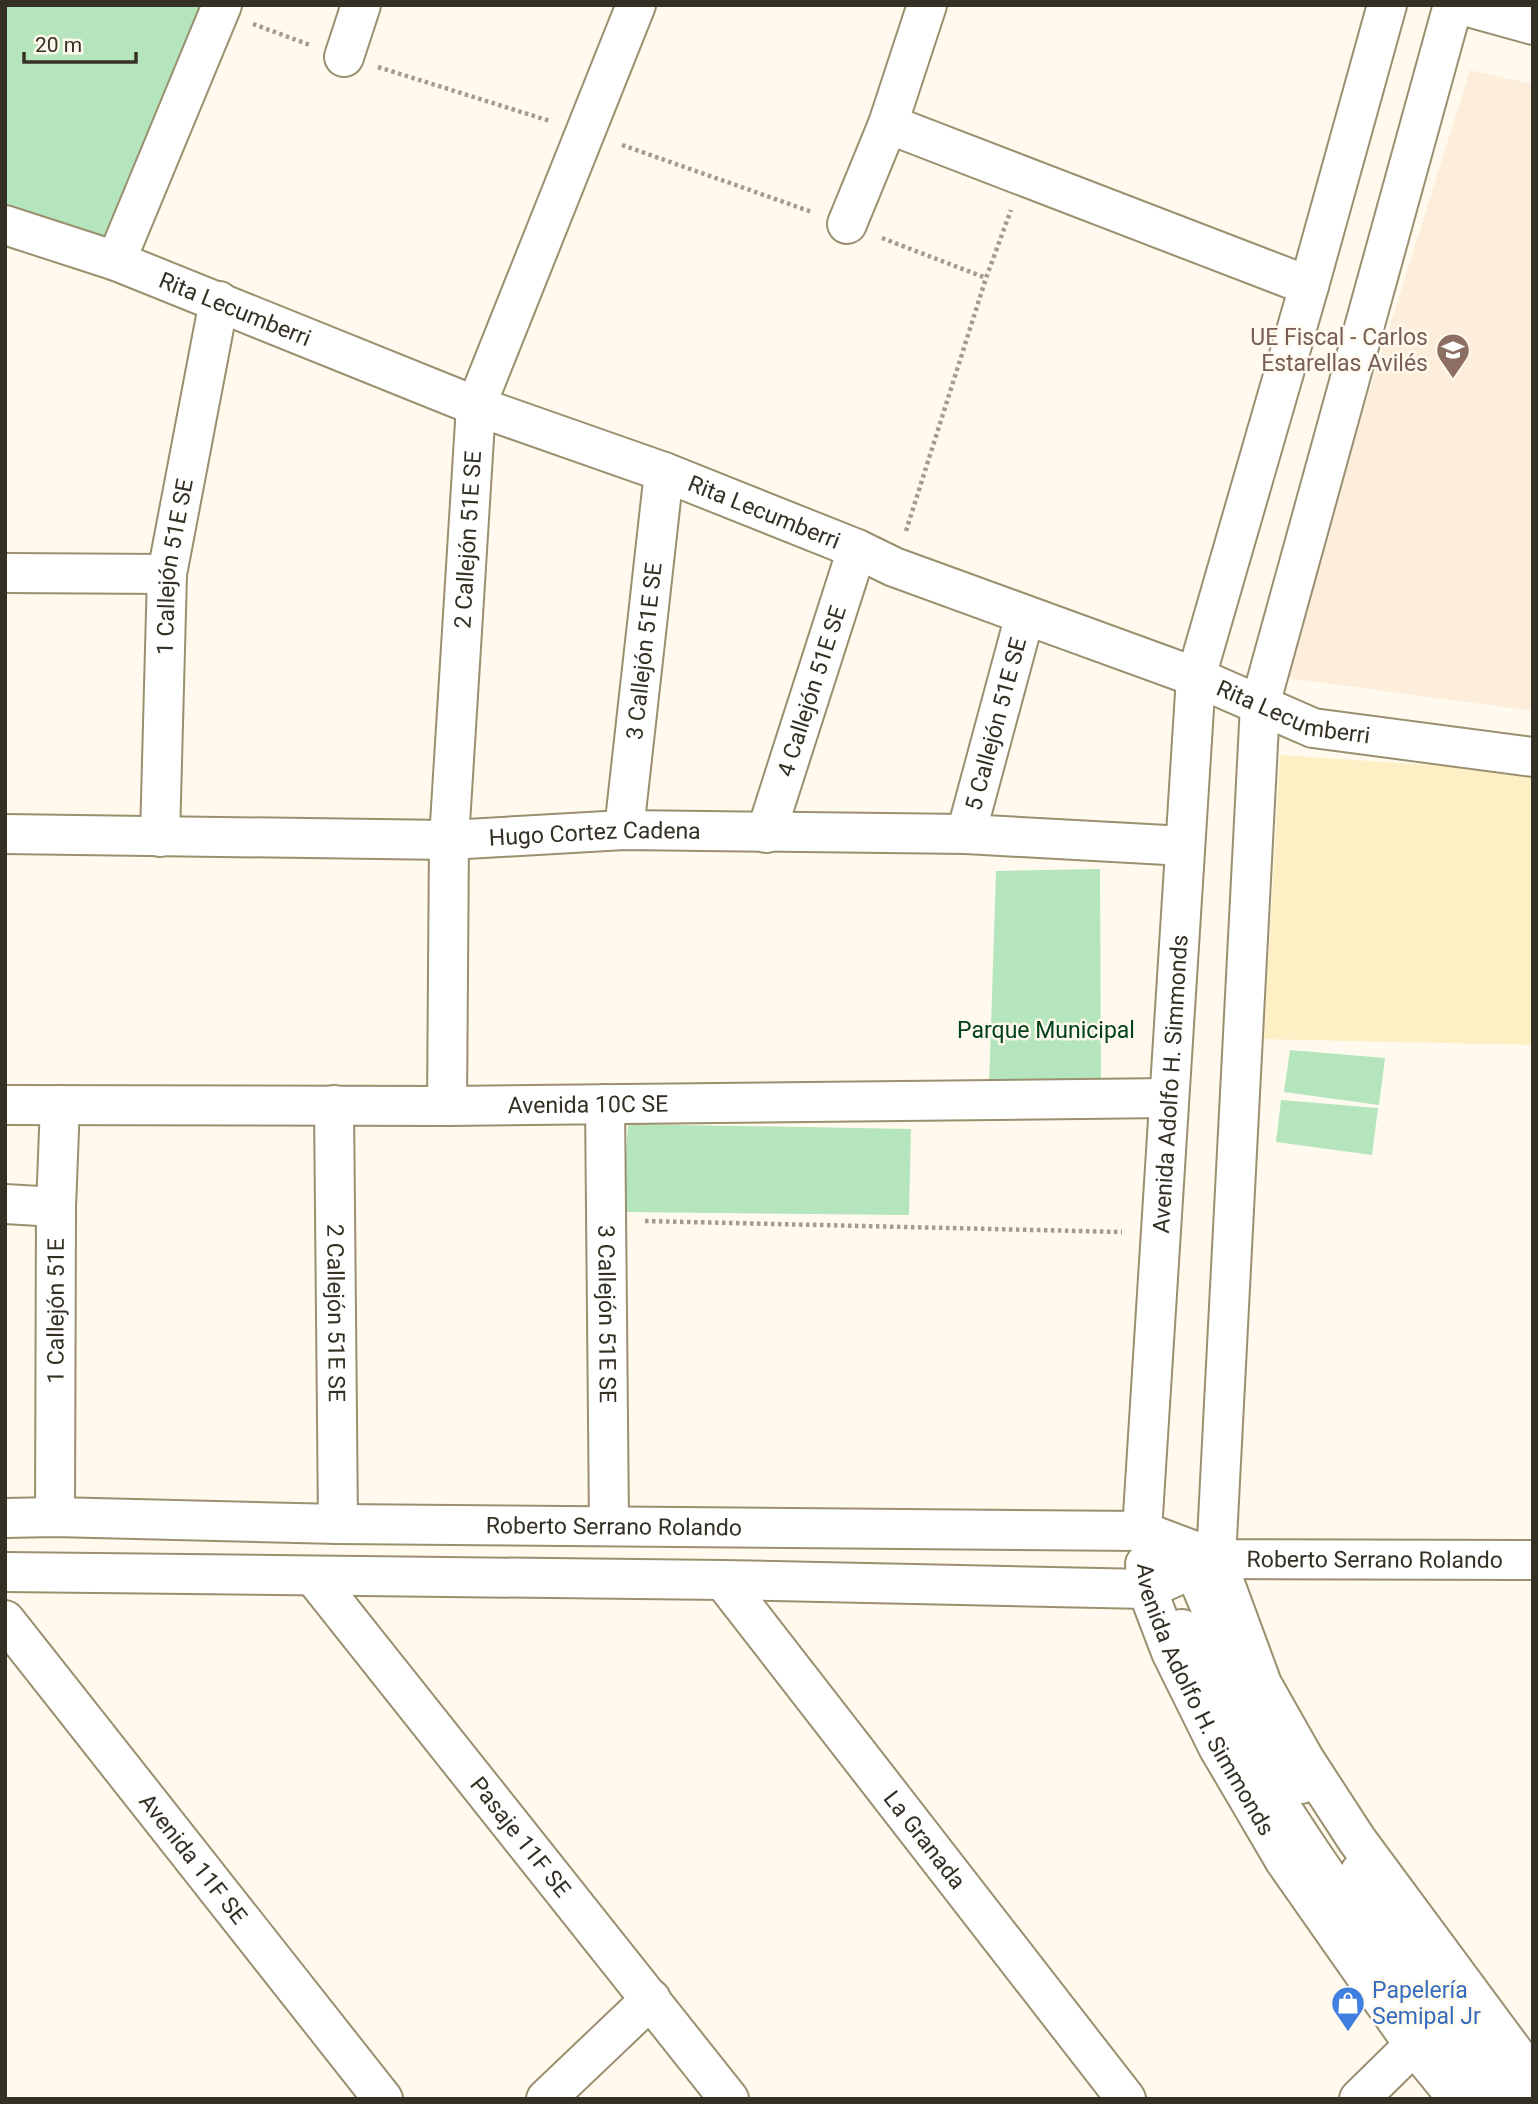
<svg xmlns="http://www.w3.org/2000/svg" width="1538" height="2104" font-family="Roboto,sans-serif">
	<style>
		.built { fill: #feefc5 }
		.education { fill: #fceedb }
		.green { fill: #b4e5bc }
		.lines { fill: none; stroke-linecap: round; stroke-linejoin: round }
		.minor-casing { stroke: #9a8f6f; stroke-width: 42 }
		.major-casing { stroke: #9a8f6f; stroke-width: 42 }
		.path { stroke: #a19c8f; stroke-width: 4.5; stroke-dasharray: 3.5 3.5; stroke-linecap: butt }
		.minor { stroke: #fff; stroke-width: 38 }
		.major { stroke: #fff; stroke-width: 38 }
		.labels { text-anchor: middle; stroke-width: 5; stroke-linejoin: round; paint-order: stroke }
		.street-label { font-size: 23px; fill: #343023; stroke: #fffaed }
		.education-label { font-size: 23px; fill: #785e54; stroke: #fffaed; text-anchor: end }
		.park-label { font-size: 23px; fill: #004117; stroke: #fffaed }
		.shop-label { font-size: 23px; fill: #366cbe; stroke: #fffaed; text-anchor: start }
	</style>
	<rect width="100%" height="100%" fill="#fffaed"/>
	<path class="built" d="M 1280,755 L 1533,772 L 1533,1045 L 1264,1039 Z"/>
	<path class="education" d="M 1470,70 L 1533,84 L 1533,711 L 1280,677 Z"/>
	<path class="green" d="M 5,5 L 211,5 L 112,245 L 5,206 Z
		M 1100,869 L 1101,1085 L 989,1087 L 996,871 Z
		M 1290,1050 L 1385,1058 L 1379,1105 L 1284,1092 Z
		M 1281,1100 L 1378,1108 L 1372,1155 L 1276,1142 Z
		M 628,1124 L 911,1129 L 909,1215 L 622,1212 Z"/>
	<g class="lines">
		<g class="minor-casing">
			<g id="minor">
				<path id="s1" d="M 1453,5 L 1260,705 L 1216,1559 L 1533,1560"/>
				<path d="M 1461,5 L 1533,25"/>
				<path d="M 344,57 L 361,5"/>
				<path d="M 888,124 L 1309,286"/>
				<path d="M 847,224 L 888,124 L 927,5"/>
				<path id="s2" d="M 5,225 L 116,261 L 476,406 L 664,472 L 857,549 L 894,567 L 1196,677 L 1313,728 L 1533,757"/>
				<path d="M 116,261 L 222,5"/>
				<path d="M 5,573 L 167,574"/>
				<path id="s3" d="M 624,830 L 664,472"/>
				<path id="s4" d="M 766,833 L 857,549"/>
				<path id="s5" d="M 5,834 L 449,840 L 624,830 L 966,834 L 1185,846"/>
				<path id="s6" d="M 966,834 L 1025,615"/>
				<path id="s7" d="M 160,837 L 167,574 L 219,301"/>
				<path id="s8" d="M 605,1104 L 609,1525"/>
				<path id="s9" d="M 5,1105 L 447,1106 L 1169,1098"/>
				<path id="s10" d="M 334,1105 L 338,1524"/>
				<path id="s11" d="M 447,1106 L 449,840 L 476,406 L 636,5"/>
				<path d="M 5,1204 L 56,1207"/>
				<path id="s12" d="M 55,1517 L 56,1207 L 60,1105"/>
				<path id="s13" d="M 1142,1531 L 1196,677 L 1309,286 L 1387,5"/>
				<path d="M 1163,1553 L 1194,1569 L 1233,1662 L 1271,1739 L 1301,1784"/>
				<path id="s14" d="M 314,1577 L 729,2099"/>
				<path id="s15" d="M 723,1580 L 1126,2099"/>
				<path id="s16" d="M 5,1620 L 383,2099"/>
				<path d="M 1182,1629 L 1238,1742 L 1307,1847 L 1401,1986 L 1492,2099"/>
				<path d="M 1360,1872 L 1425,1970 L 1526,2099"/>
				<path d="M 546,2099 L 651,1999"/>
				<path d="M 1359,2099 L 1414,2045"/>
			</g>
		</g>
		<g class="major-casing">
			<g id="major">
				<path id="s17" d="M 5,1518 L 55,1517 L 338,1524 L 1142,1531 L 1216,1559"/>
				<path d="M 1216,1559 L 1262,1684 L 1305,1760 L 1357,1840 L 1533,2078"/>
				<path id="s18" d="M 1145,1564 L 1147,1589 L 1171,1652 L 1218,1747 L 1285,1861 L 1414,2045 L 1458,2099"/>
				<path d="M 5,1572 L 723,1580 L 1147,1589 L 1216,1559"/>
			</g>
		</g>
		<path class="path" d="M 253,24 L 310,45
			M 378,67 L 550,121
			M 622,145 L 812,212
			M 882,238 L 986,278
			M 906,531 L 986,278 L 1011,210
			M 645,1221 L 1122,1232"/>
		<use href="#minor" class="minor"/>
		<use href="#major" class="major"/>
	</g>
	<defs>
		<g id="school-pin" transform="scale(1.75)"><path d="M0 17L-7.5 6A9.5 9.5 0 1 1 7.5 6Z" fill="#8d6e63" stroke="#fffaed"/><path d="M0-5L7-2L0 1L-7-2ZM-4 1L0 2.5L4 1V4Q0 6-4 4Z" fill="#fff"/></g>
		<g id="shop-pin" transform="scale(1.75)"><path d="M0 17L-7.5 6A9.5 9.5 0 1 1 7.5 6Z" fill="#3f7fe0" stroke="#fffaed"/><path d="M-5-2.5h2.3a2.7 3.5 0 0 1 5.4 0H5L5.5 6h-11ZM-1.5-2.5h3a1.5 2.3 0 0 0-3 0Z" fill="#fff"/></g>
	</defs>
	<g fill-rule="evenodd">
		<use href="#school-pin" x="1453" y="350"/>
		<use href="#shop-pin" x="1348" y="2003"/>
	</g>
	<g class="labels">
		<g class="street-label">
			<text dy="8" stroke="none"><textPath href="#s2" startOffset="245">Rita Lecumberri</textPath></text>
			<text dy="8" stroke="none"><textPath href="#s2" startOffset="812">Rita Lecumberri</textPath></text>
			<text dy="8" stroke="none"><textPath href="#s11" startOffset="567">2 Callejón 51E SE</textPath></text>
			<text dy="8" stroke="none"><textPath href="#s7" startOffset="271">1 Callejón 51E SE</textPath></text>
			<text dy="8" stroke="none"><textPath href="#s3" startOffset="180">3 Callejón 51E SE</textPath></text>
			<text dy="8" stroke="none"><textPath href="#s4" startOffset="149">4 Callejón 51E SE</textPath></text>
			<text dy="8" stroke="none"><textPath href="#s2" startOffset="1379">Rita Lecumberri</textPath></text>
			<text dy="8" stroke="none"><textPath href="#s6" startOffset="114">5 Callejón 51E SE</textPath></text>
			<text dy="8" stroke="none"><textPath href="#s5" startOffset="590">Hugo Cortez Cadena</textPath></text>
			<text dy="8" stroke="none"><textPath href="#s13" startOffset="448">Avenida Adolfo H. Simmonds</textPath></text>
			<text dy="8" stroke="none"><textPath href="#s9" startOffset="583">Avenida 10C SE</textPath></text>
			<text dy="8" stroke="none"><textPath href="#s12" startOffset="206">1 Callejón 51E</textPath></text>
			<text dy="8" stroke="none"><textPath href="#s10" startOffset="208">2 Callejón 51E SE</textPath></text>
			<text dy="8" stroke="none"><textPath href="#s8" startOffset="210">3 Callejón 51E SE</textPath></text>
			<text dy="8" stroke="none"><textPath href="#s17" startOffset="609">Roberto Serrano Rolando</textPath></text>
			<text dy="8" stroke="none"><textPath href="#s1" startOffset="1740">Roberto Serrano Rolando</textPath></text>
			<text dy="8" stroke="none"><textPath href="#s18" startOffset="149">Avenida Adolfo H. Simmonds</textPath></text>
			<text dy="8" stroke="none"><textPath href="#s14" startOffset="332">Pasaje 11F SE</textPath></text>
			<text dy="8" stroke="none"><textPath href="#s15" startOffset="329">La Granada</textPath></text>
			<text dy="8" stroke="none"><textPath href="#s16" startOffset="304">Avenida 11F SE</textPath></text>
		</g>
		<g class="education-label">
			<text x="1428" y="345">UE Fiscal - Carlos<tspan x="1428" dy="26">Estarellas Avilés</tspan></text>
		</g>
		<g class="park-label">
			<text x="1046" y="1038">Parque Municipal</text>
		</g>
		<g class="shop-label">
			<text x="1372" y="1998">Papelería<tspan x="1372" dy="26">Semipal Jr</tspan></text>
		</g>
	</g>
	<rect width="1538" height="2104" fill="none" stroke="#343023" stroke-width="14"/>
	<path d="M24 52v10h112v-10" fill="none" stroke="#343023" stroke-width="3.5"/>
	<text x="35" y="52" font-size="21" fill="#343023" stroke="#fffaed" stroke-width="5" paint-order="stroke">20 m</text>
</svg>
